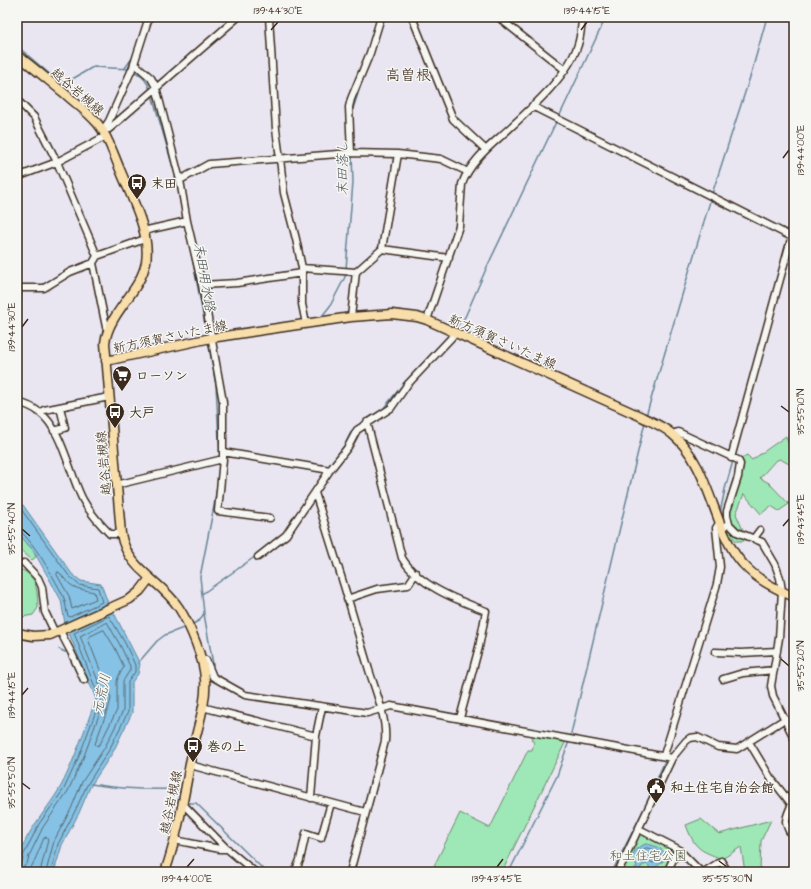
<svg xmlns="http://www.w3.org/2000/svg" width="811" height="889" font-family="'Architects Daughter','Klee One',sans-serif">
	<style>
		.green { fill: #9ee7b6; stroke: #6c886a }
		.water { fill: #85c2e5; stroke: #678595 }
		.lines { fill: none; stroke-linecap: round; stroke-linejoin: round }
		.shore { stroke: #59676e; stroke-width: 1 }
		.stream { stroke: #678595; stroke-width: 1.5 }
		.minor-casing { stroke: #3b2a1e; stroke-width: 9 }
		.major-casing { stroke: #3b2a1e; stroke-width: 11 }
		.minor { stroke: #f6f6f2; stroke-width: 6 }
		.major { stroke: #f8deab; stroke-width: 8 }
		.ticks { fill: none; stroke: #3b2a1e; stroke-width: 1.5 }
		.labels { text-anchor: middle; stroke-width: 3; stroke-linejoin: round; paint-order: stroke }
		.street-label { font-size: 13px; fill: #3b2a1e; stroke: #f6f6f2 }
		.poi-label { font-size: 13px; font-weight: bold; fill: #3b2a1e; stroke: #f6f6f2; text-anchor: start }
		.park-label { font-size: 13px; fill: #545944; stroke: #f6f6f2 }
		.water-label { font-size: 14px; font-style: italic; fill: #51585a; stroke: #f6f6f2 }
		.quarter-label { font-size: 15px; fill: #3b2a1e; stroke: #f6f6f2 }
		.neatline { fill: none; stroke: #3b2a1e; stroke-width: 1.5 }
		.ticks-label { font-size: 10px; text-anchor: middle; fill: #3b2a1e }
	</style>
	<rect width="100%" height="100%" fill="#e9e6f2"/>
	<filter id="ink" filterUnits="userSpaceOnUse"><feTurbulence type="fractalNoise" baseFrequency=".025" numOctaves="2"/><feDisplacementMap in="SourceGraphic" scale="8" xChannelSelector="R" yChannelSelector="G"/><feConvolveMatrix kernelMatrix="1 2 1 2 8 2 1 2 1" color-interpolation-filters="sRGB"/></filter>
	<g filter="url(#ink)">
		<path class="green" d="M 786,436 L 788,443 L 794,441 L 794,460 L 789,464 L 780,459 L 775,461 L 760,478 L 769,483 L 789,504 L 779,511 L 771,506 L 761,514 L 744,494 L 736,514 L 743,530 L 744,541 L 736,541 C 733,537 728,533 726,529 C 719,513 735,474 741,458 L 747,455 L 752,460 Z
			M 17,532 L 33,550 L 36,557 L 32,560 L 17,547 Z
			M 17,569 C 38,572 37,591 38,608 L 33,615 L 17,618 Z
			M 534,734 L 566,741 L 502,872 L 431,872 L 460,813 L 490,828 L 528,750 L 532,750 L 534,742 L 531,740 Z
			M 701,819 L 719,834 L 771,820 L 761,841 L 760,871 L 761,872 L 745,872 L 741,847 L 722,859 C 699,850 695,849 686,825 Z
			M 641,833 L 674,849 L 669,872 L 620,872 L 639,834 Z"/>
		<path class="water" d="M 17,502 L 23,505 L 72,574 L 81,581 L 101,584 L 108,603 L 65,624 L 61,600 L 33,550 L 17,532 Z
			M 112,609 L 140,664 L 138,674 L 132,682 L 132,713 L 113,752 L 90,787 L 79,813 L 62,845 L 54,872 L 17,872 C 17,839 46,813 61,786 C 75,759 85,728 96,699 L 68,631 Z
			M 645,844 C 652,844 670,850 664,860 C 662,863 658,865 655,868 L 655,872 L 650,872 L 649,866 L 646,864 L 642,866 L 640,869 L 640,872 L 631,872 L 637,867 L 633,855 L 635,850 Z"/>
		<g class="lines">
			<path class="shore" d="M 17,506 L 21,509 L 69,576 L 79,585 L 98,588 L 102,602 L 70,617 L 68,616 C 66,611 66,604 64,598 C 59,586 28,531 17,530
				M 58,572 L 60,573 C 72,589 75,588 94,592 L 96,599 L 72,609 L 69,596 L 57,575 Z
				M 104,630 L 115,648 L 124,667 L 119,675 L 117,681 L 117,710 L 100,744 L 97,746 L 95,744 L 110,703 L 111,698 L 88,639 L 89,637 Z
				M 646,848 C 652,848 660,851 661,857 L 653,863 L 647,860 L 640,861 L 638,855 L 638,853 Z
				M 17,864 L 22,862 L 24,854 L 39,824 L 64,789 L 80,754 L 100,700 L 74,633 L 109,616 L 125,643 L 135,665 L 135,672 L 128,682 L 128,712 L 109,750 L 87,785 L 75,811 L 58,844 L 51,872
				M 17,869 L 22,868 L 27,864 L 29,856 L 43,827 L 68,791 L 84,756 L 105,698 L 80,636 L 107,622 L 120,645 L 130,666 L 130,670 L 123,681 L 123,711 L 105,747 L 82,782 L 71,809 L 54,841 L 46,872
				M 28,872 C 33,867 40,847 44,838 L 46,837 L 48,840 L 40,872"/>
			<path class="stream" d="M 17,46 L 59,82 L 69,81 L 93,67 L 130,69
				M 125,68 L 133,57
				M 134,71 C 141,75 148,81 150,90
				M 152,95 L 176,178 L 182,210
				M 352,112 L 364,75
				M 559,117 L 606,17
				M 712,194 L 751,74 L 767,17
				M 188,237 L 207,335
				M 346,269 L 353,182 L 352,155
				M 322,316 L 330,306 L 345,277 L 346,273
				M 454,329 L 465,317 L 486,269 L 557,120
				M 208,341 L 216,386 L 220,458
				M 646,416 L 711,198
				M 734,457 L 741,434
				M 330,465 L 344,446 L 352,430 L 365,420 L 383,409 L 405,382 L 450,334
				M 720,513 L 725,489 L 733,461
				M 720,533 L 723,568 L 722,575
				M 202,594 L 256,556
				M 204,614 L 213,664 L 213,671
				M 193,624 L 200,620 L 204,613 L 200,577 L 214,506 L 219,472
				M 59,649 L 65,652 L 69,651
				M 138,663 L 157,641 L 165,635 L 186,627
				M 570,738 L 645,422
				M 667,755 L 692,676
				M 91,784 C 120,789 148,790 177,789 L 181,794
				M 187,801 L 188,803 L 196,803 L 266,872
				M 509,872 L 557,776 L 569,741
				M 612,872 L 646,805 L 666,758"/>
			<g class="minor-casing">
				<path id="minor" d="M 269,17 L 276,129 L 280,159 L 284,193 L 296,239 L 302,268 L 302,304 L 306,324
					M 412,17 L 453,119 L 486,150
					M 498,17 L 565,70
					M 134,63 L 151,78 L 156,87 L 180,180 L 187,221 L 202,285 L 223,402 L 223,459 L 218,511 L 270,518
					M 17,100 L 34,117 L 57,162 L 97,256 L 93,263 L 106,327 L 108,329
					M 532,106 L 794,238
					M 103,130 L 109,129 L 238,17
					M 103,130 L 109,121 L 133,67 L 149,17
					M 351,153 L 349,107 L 351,99 L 370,53 L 381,17
					M 17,177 L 57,162 L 106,136
					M 180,180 L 209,164 L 351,153 L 398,154 L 441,159 L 468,172
					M 143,231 L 187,221
					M 382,249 L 449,258
					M 97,256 L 145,239
					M 302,268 L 356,272
					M 202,285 L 237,283 L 302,273
					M 17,288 L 44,288 L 70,272 L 93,263
					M 17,299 L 18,288
					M 351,317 L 356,272 L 382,249 L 398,154
					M 427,320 L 459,226 L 462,184 C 469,165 485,150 500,137 C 525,114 571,75 579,41 C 581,33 581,25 583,17
					M 17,402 C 25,404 33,407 39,412 C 62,428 70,476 83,500 C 90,513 100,524 110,534 L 121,534
					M 41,413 L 44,410 L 109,397
					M 367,422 L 402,558 C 419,586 457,600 486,611 L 479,647 L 460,718
					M 54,431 L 65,428 L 60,407
					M 672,434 L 678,432 L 738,460 L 740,464 L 738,477 L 727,511 L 727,516 L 729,524
					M 223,452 L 330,470
					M 731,458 L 794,228
					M 116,485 L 223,459
					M 315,493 C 334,552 352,611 369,670 C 376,692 387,718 385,741 L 350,872
					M 754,538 L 760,530
					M 258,557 L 286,535 L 330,470 L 348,447 L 357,430 L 391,408 L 407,385 L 452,337 L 454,332
					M 24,563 L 38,578 L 42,587 L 45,612 L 55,633
					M 347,599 L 377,589 L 408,585 L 416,573
					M 60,631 L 71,652 L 84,680
					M 715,652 L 741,653 L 777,651
					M 200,658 L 206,660 L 213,677 L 245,695 L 367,713 L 391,706 L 672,758
					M 723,679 L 743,673 L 774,670
					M 202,707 L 316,736
					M 749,742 L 770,777 L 792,805
					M 664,755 L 717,584 L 720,567 L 716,528 L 718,525 L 724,526 L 729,524 L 737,532 L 762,542 L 775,564 L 780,578 L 782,591 L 779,638 L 771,686 L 773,696 L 794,738
					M 190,765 L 365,812
					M 311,798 L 316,736 L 322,707
					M 794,799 C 786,819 781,820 794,839
					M 182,803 L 225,847 L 255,872
					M 639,829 L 678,849 L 701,872
					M 174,840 L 220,849 L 228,849
					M 295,872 L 300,860 L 306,833 L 321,838 L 331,803
					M 618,872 L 672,758 L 686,741 L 690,738 L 697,737 L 718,747 L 737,749 L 785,719
					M 673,872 L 669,868 L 678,849
					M 704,872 L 721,861 L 728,872"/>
			</g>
			<g class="major-casing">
				<path id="major" d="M 17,55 C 33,67 48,80 64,93 C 75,103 88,112 98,124 C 108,136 113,153 119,167 C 130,195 151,232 146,262 C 140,293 109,312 105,343 L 121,534 C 128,571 160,579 179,608 C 190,625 204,659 205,679 C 207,701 198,726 193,748 C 185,789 179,832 165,872
					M 106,361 L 211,338 L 351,317 L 392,314 L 417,317 L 427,320 L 642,417 C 652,422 663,426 672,434 C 697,454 707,489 718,518 C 724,535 731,551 743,564 C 757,580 775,588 794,597
					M 17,633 L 33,636 L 50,635 L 130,599 L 140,591 L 150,578"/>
			</g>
			<use href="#minor" class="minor"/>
			<use href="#major" class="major"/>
		</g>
	</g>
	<path class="ticks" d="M 271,30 L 278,22M 581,30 L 587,22M 783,158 L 789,150M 22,327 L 28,319M 781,406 L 789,412M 783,526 L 789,519M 22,529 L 30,536M 781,659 L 789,666M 22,695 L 28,688M 22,783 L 30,789M 719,861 L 727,867M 187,867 L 194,859M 497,867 L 503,859"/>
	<defs>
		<g id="bus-pin" transform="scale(1)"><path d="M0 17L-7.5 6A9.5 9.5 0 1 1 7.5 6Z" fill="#3b2a1e" stroke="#f6f6f2"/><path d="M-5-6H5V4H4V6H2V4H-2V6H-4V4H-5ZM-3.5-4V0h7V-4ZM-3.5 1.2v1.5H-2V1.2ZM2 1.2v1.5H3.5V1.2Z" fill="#fff"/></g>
		<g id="supermarket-pin" transform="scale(1)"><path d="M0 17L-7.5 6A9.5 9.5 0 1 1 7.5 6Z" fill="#3b2a1e" stroke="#f6f6f2"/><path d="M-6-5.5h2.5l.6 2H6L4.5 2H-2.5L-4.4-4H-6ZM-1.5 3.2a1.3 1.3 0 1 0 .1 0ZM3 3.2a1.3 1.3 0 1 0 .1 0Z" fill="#fff"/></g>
		<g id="civic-pin" transform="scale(1)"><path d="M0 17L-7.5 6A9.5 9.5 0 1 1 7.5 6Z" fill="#3b2a1e" stroke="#f6f6f2"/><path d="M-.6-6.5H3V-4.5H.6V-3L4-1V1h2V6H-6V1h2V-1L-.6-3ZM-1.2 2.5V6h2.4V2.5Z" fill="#fff"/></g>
	</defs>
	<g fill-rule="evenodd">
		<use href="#bus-pin" x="137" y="183"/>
		<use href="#supermarket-pin" x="122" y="375"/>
		<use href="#bus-pin" x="115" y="412"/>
		<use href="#bus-pin" x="193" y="746"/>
		<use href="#civic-pin" x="656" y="787"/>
	</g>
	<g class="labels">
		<g class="street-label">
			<text transform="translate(78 91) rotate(41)" y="5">越谷岩槻線</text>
			<text transform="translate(170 336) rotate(-12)" y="5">新方須賀さいたま線</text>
			<text transform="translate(503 341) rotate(24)" y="5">新方須賀さいたま線</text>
			<text transform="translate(103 463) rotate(-95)" y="5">越谷岩槻線</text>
			<text transform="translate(170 802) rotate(-78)" y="5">越谷岩槻線</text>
		</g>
		<g class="poi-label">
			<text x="151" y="188">末田</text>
			<text x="136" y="380">ローソン</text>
			<text x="129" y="417">大戸</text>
			<text x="207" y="751">巻の上</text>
			<text x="670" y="792">和土住宅自治会館</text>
		</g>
		<g class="park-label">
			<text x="648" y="860">和土住宅公園</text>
		</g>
		<g class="water-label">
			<text transform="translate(342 168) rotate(-90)" y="5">末田落し</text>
			<text transform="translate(205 277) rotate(80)" y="5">末田用水路</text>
			<text transform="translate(101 694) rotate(-78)" y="5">元荒川</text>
		</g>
		<g class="quarter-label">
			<text x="408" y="80">高曽根</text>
		</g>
	</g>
	<rect width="811" height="889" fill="none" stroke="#f6f6f2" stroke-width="44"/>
	<rect x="22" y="22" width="767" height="845" class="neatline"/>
	<g class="ticks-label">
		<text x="278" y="14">139°44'30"E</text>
		<text x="587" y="14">139°44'15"E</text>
		<text transform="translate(800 150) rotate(-90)" y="4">139°44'00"E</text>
		<text transform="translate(11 327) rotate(-90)" y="4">139°44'30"E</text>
		<text transform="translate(800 412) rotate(-90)" y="4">35°55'10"N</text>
		<text transform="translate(800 519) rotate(-90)" y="4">139°43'45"E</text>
		<text transform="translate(11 529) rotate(-90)" y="4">35°55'40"N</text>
		<text transform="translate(800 666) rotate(-90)" y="4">35°55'20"N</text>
		<text transform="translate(11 695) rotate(-90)" y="4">139°44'15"E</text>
		<text transform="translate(11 783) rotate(-90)" y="4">35°55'50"N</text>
		<text x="187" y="882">139°44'00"E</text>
		<text x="497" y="882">139°43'45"E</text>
		<text x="727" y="882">35°55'30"N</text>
	</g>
</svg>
